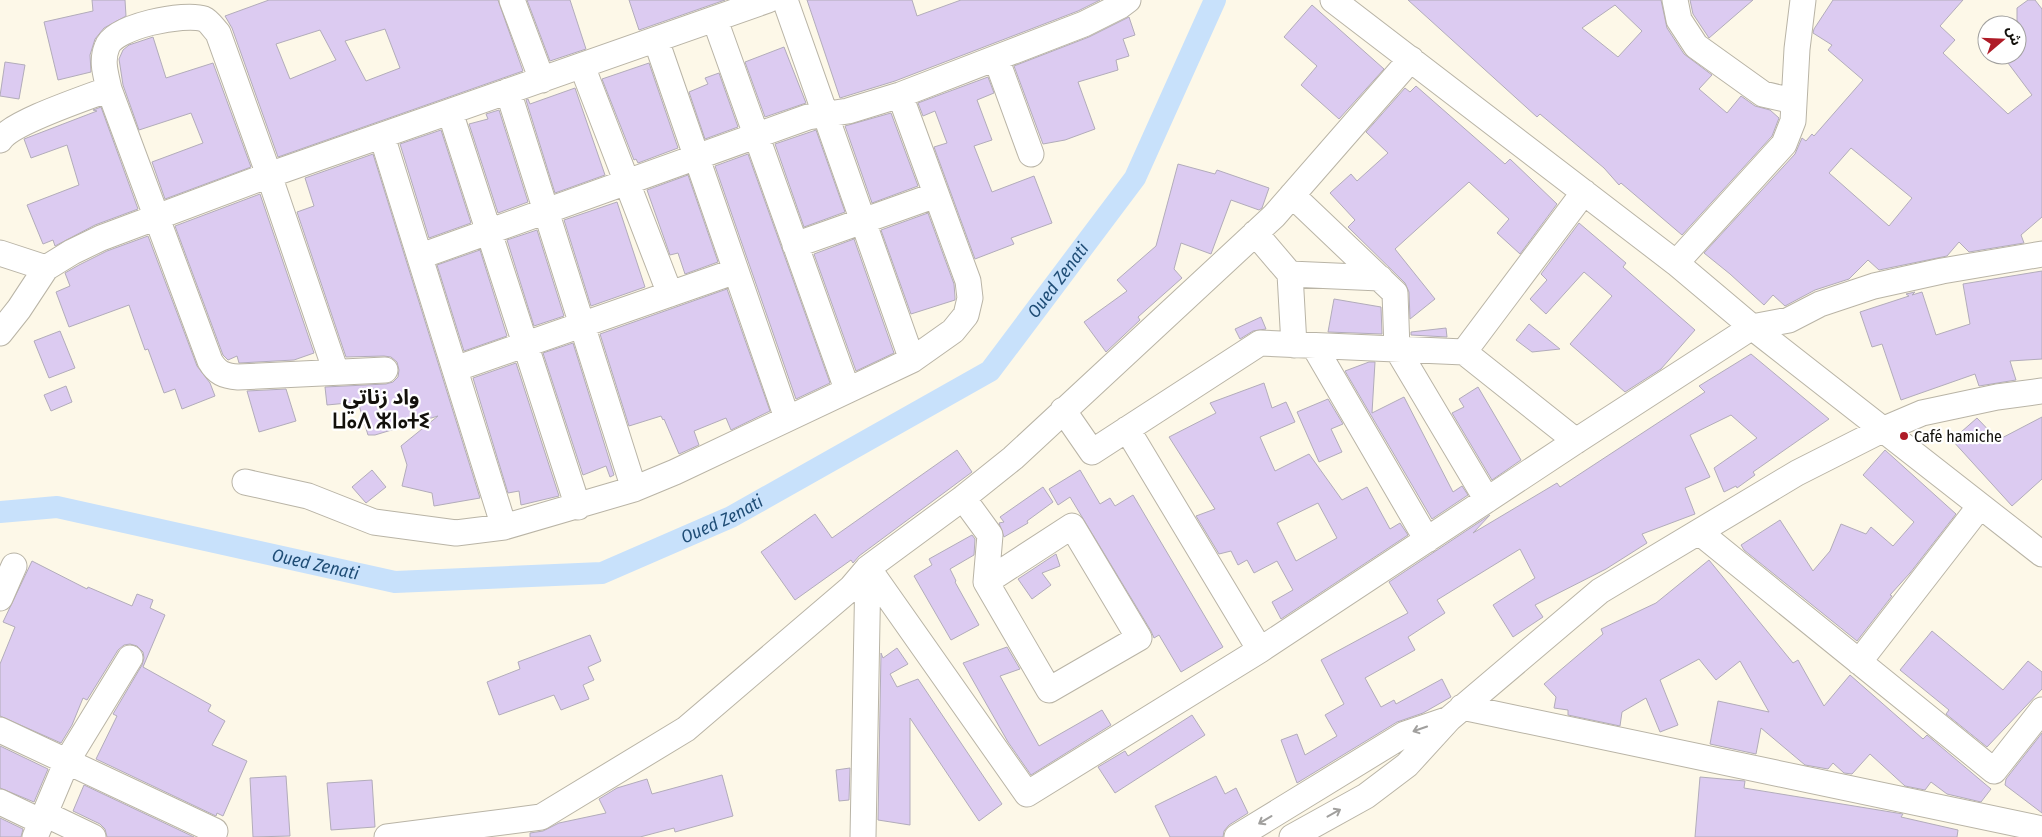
<svg xmlns="http://www.w3.org/2000/svg" width="2042" height="837" font-family="'Fira Sans Condensed','Noto Sans Arabic','Noto Sans Tifinagh',sans-serif">
	<style>
		.lines { fill: none; stroke-linecap: round; stroke-linejoin: round }
		.canal { stroke: #c8e1fb; stroke-width: 22 }
		.building { fill: #dccbf1; stroke: #b2acba; fill-rule: evenodd }
		.minor-casing { stroke: #b9b4a6; stroke-width: 27 }
		.minor { stroke: #fff; stroke-width: 25 }
		.oneway { stroke: #a1a09e }
		.poi-dot { fill: #ae1b27; stroke: #fff; stroke-width: 2 }
		.labels { text-anchor: middle; stroke-width: 4.5; stroke-linejoin: round; paint-order: stroke }
		.poi-label { font-size: 16px; fill: #13110c; stroke: #fff; text-anchor: start }
		.water-label { font-size: 18px; font-style: italic; fill: #1f4d76; stroke: #fff }
		.district-label { font-size: 21px; font-weight: bold; fill: #13110c; stroke: #fff }
	</style>
	<rect width="100%" height="100%" fill="#fdf8e8"/>
	<g class="lines">
		<path class="canal" id="s1" d="M 0,512 L 57,507 L 395,582 L 602,573 L 731,517 L 990,371 L 1135,178 L 1215,0"/>
	</g>
	<path class="building" d="M 92,0 L 125,0 L 126,16 L 104,28 L 95,39 L 90,55 L 91,72 L 58,80 L 44,22 L 93,11 Z
		M 269,0 L 498,0 L 523,71 L 278,157 L 232,28 L 225,16 ZM 385,29 L 400,68 L 366,81 L 345,41 ZM 320,30 L 336,60 L 290,79 L 276,44 Z
		M 527,0 L 570,0 L 586,49 L 550,61 Z
		M 629,0 L 725,0 L 639,30 Z
		M 807,0 L 912,0 L 917,16 L 961,0 L 1100,0 L 1078,11 L 895,81 L 840,98 Z
		M 1408,0 L 1661,0 L 1667,28 L 1684,54 L 1712,75 L 1699,89 L 1727,113 L 1741,96 L 1755,106 L 1770,110 L 1779,118 L 1772,136 L 1682,235 L 1621,183 L 1619,185 L 1604,168 L 1540,114 L 1537,117 ZM 1615,5 L 1642,31 L 1618,57 L 1582,28 Z
		M 1690,0 L 1753,0 L 1709,38 L 1693,14 Z
		M 1833,0 L 1963,0 L 1940,26 L 1955,40 L 1943,53 L 2008,114 L 2032,95 L 2002,55 L 2017,55 L 2017,8 L 2028,0 L 2035,0 L 2042,9 L 2042,217 L 2021,235 L 2024,243 L 1969,252 L 1959,242 L 1947,256 L 1879,270 L 1868,260 L 1849,279 L 1815,290 L 1785,306 L 1773,295 L 1764,305 L 1730,274 L 1704,253 L 1795,154 L 1802,138 L 1806,141 L 1812,134 L 1814,136 L 1863,80 L 1828,50 L 1832,45 L 1813,33 L 1814,29 ZM 1851,148 L 1912,198 L 1889,226 L 1829,173 Z
		M 1312,5 L 1384,69 L 1339,119 L 1301,85 L 1317,66 L 1284,37 Z
		M 1129,17 L 1135,35 L 1123,39 L 1129,56 L 1116,60 L 1118,70 L 1078,82 L 1095,129 L 1065,140 L 1043,144 L 1014,66 L 1089,37 Z
		M 153,37 L 166,78 L 213,63 L 251,167 L 165,199 L 152,162 L 203,143 L 191,113 L 139,130 L 123,85 L 119,59 L 123,50 L 129,45 Z
		M 784,47 L 806,103 L 765,117 L 745,62 Z
		M 5,62 L 25,65 L 19,99 L 0,96 Z
		M 649,63 L 678,148 L 638,163 L 636,159 L 634,160 L 602,79 Z
		M 719,73 L 738,127 L 705,139 L 689,92 L 708,84 L 705,78 Z
		M 988,77 L 994,93 L 977,100 L 992,140 L 974,146 L 992,192 L 1034,176 L 1052,223 L 1011,238 L 1014,244 L 975,259 L 934,147 L 947,143 L 935,111 L 923,116 L 918,103 Z
		M 1416,86 L 1505,164 L 1510,159 L 1557,204 L 1520,254 L 1497,233 L 1509,219 L 1469,182 L 1395,249 L 1435,299 L 1410,319 L 1409,292 L 1405,283 L 1348,227 L 1355,220 L 1330,193 L 1351,174 L 1357,181 L 1388,153 L 1366,132 L 1405,88 L 1410,92 Z
		M 575,88 L 605,175 L 555,193 L 526,100 L 528,99 L 530,104 Z
		M 101,107 L 138,209 L 95,225 L 55,246 L 53,240 L 43,244 L 27,205 L 79,185 L 67,145 L 31,158 L 24,139 L 97,111 L 93,110 Z
		M 499,110 L 528,202 L 498,213 L 469,124 L 488,119 L 486,114 Z
		M 891,113 L 918,186 L 872,203 L 845,126 Z
		M 441,130 L 471,223 L 429,238 L 400,144 Z
		M 816,130 L 845,212 L 804,227 L 775,144 Z
		M 373,154 L 480,498 L 434,506 L 432,493 L 402,486 L 407,465 L 401,446 L 438,416 L 375,435 L 368,435 L 358,402 L 327,405 L 325,387 L 386,384 L 393,382 L 398,377 L 399,370 L 397,362 L 391,357 L 384,356 L 346,357 L 297,212 L 314,206 L 305,178 Z
		M 748,154 L 830,383 L 796,399 L 715,166 Z
		M 1178,164 L 1215,174 L 1217,170 L 1269,188 L 1262,208 L 1259,210 L 1231,200 L 1211,254 L 1181,243 L 1174,269 L 1182,278 L 1138,317 L 1140,320 L 1106,352 L 1084,322 L 1127,291 L 1117,280 L 1156,246 Z
		M 688,175 L 718,262 L 685,274 L 678,253 L 670,255 L 647,190 Z
		M 260,194 L 314,353 L 294,360 L 239,363 L 237,356 L 228,360 L 223,355 L 175,226 Z
		M 617,202 L 645,287 L 591,306 L 564,220 Z
		M 928,213 L 954,284 L 955,297 L 955,300 L 911,314 L 881,230 Z
		M 1579,223 L 1626,263 L 1623,267 L 1695,330 L 1661,369 L 1625,392 L 1570,344 L 1612,296 L 1584,272 L 1546,314 L 1530,299 L 1547,280 L 1541,274 Z
		M 537,230 L 564,316 L 534,326 L 507,240 Z
		M 148,236 L 197,366 L 210,383 L 215,396 L 182,409 L 175,389 L 164,393 L 148,349 L 145,350 L 129,305 L 69,327 L 56,292 L 70,286 L 65,273 L 79,265 L 107,251 Z
		M 854,239 L 894,353 L 856,371 L 814,254 Z
		M 480,250 L 507,336 L 464,351 L 437,265 Z
		M 2042,271 L 2042,359 L 2010,361 L 2016,380 L 1979,386 L 1975,374 L 1901,400 L 1882,344 L 1872,347 L 1860,312 L 1909,296 L 1906,294 L 1915,292 L 1912,295 L 1922,292 L 1936,335 L 1970,324 L 1963,284 Z
		M 727,289 L 770,411 L 731,430 L 726,418 L 694,431 L 699,445 L 679,454 L 664,419 L 663,420 L 661,416 L 629,426 L 600,334 Z
		M 1334,299 L 1381,307 L 1382,334 L 1328,332 Z
		M 1261,317 L 1266,329 L 1253,331 L 1240,339 L 1235,329 Z
		M 1529,324 L 1560,349 L 1532,352 L 1516,340 Z
		M 1446,328 L 1447,337 L 1411,335 L 1411,332 Z
		M 60,331 L 75,368 L 49,378 L 34,341 Z
		M 573,343 L 614,475 L 610,477 L 606,466 L 583,475 L 543,353 Z
		M 1751,354 L 1829,419 L 1753,472 L 1755,475 L 1737,488 L 1736,486 L 1724,492 L 1714,468 L 1757,438 L 1731,415 L 1690,435 L 1710,477 L 1685,488 L 1695,514 L 1642,534 L 1647,543 L 1606,569 L 1535,605 L 1543,617 L 1513,637 L 1493,605 L 1535,578 L 1520,549 L 1437,600 L 1445,613 L 1408,637 L 1415,650 L 1365,678 L 1381,707 L 1394,700 L 1396,704 L 1442,679 L 1451,697 L 1423,713 L 1397,722 L 1297,783 L 1281,740 L 1297,734 L 1305,755 L 1337,736 L 1325,715 L 1344,704 L 1321,660 L 1408,613 L 1389,582 L 1490,515 L 1473,533 L 1557,483 L 1560,487 L 1705,392 L 1699,386 Z
		M 1369,362 L 1375,362 L 1372,413 L 1404,397 L 1453,492 L 1462,486 L 1468,495 L 1432,519 L 1345,371 Z
		M 516,363 L 559,496 L 521,505 L 519,491 L 508,493 L 473,378 Z
		M 1264,383 L 1272,408 L 1286,402 L 1295,422 L 1260,437 L 1275,471 L 1309,454 L 1342,500 L 1367,487 L 1390,529 L 1400,523 L 1408,535 L 1281,619 L 1272,602 L 1293,590 L 1277,561 L 1254,573 L 1247,560 L 1238,565 L 1231,551 L 1219,554 L 1196,516 L 1215,509 L 1169,437 L 1216,413 L 1210,403 ZM 1318,503 L 1337,538 L 1296,561 L 1277,523 Z
		M 66,386 L 72,402 L 51,411 L 44,395 Z
		M 1478,387 L 1521,460 L 1492,480 L 1452,413 L 1464,407 L 1459,399 Z
		M 286,389 L 296,421 L 259,432 L 247,391 Z
		M 1328,399 L 1343,424 L 1331,429 L 1342,452 L 1319,462 L 1297,412 Z
		M 2042,417 L 2042,479 L 2012,506 L 1952,440 L 1977,418 L 1998,440 Z
		M 957,450 L 972,472 L 859,556 L 853,563 L 851,560 L 795,600 L 761,552 L 815,514 L 832,538 Z
		M 1885,450 L 1956,514 L 1910,573 L 1890,595 L 1892,596 L 1857,641 L 1744,550 L 1741,545 L 1780,520 L 1813,571 L 1830,551 L 1841,524 L 1866,534 L 1871,527 L 1893,546 L 1914,522 L 1863,475 Z
		M 372,470 L 386,487 L 366,503 L 352,487 Z
		M 1080,470 L 1100,504 L 1110,498 L 1115,506 L 1133,495 L 1223,647 L 1181,672 L 1159,635 L 1154,638 L 1151,631 L 1070,497 L 1058,505 L 1049,489 Z
		M 1043,487 L 1053,502 L 1027,521 L 1028,523 L 1004,537 L 999,523 L 1004,522 L 1000,517 Z
		M 972,535 L 975,539 L 974,555 L 950,569 L 956,581 L 955,582 L 979,625 L 951,640 L 914,576 L 932,565 L 929,559 Z
		M 1056,554 L 1060,566 L 1042,573 L 1051,585 L 1032,599 L 1018,579 Z
		M 1709,560 L 1793,663 L 1798,660 L 1824,706 L 1850,675 L 1923,739 L 1927,735 L 1991,789 L 1981,802 L 1947,794 L 1931,782 L 1925,790 L 1905,786 L 1870,754 L 1852,774 L 1844,773 L 1833,763 L 1828,769 L 1805,765 L 1761,728 L 1756,754 L 1710,744 L 1718,701 L 1769,712 L 1740,661 L 1716,680 L 1699,659 L 1660,680 L 1678,725 L 1660,732 L 1646,698 L 1622,712 L 1620,726 L 1568,715 L 1568,710 L 1554,708 L 1556,697 L 1544,684 L 1603,634 L 1601,629 L 1656,603 Z
		M 32,561 L 87,589 L 88,587 L 132,606 L 137,594 L 153,600 L 150,608 L 165,615 L 143,667 L 211,705 L 208,711 L 225,721 L 212,745 L 247,761 L 223,816 L 217,813 L 216,816 L 96,759 L 117,716 L 113,714 L 142,665 L 144,658 L 143,652 L 137,646 L 130,644 L 124,645 L 118,650 L 87,700 L 83,698 L 72,725 L 61,743 L 0,716 L 0,664 L 15,627 L 3,622 Z
		M 1932,631 L 2003,690 L 2028,661 L 2042,672 L 2042,689 L 1987,747 L 1946,714 L 1949,710 L 1900,670 Z
		M 590,635 L 601,661 L 588,667 L 594,680 L 583,685 L 589,699 L 561,710 L 554,695 L 499,715 L 487,682 L 520,669 L 518,662 Z
		M 1007,647 L 1020,669 L 1000,676 L 1039,746 L 1102,710 L 1111,725 L 1031,775 L 1008,742 L 963,663 Z
		M 897,648 L 908,664 L 890,674 L 897,687 L 918,679 L 1002,804 L 979,821 L 910,718 L 910,825 L 878,820 L 881,653 L 883,658 Z
		M 1192,715 L 1205,735 L 1115,793 L 1098,767 L 1125,751 L 1128,756 Z
		M 2042,733 L 2042,813 L 2005,785 L 2006,779 Z
		M 0,746 L 48,769 L 34,802 L 0,788 Z
		M 850,768 L 849,800 L 839,801 L 836,770 Z
		M 722,775 L 733,816 L 675,832 L 674,828 L 640,837 L 530,837 L 530,833 L 543,831 L 559,823 L 606,813 L 599,799 L 617,788 L 647,779 L 652,794 Z
		M 286,776 L 290,836 L 253,837 L 250,778 Z
		M 1216,776 L 1225,794 L 1236,788 L 1248,813 L 1229,825 L 1224,831 L 1223,837 L 1170,837 L 1155,806 Z
		M 1700,777 L 1745,781 L 1744,788 L 1903,814 L 1901,817 L 1958,830 L 1957,837 L 1695,837 Z
		M 372,780 L 375,827 L 331,830 L 327,783 Z
		M 84,785 L 194,837 L 107,837 L 105,829 L 100,824 L 73,811 Z
		M 0,818 L 23,829 L 21,837 L 0,837 Z"/>
	<g class="lines">
		<g class="minor-casing">
			<path id="minor" d="M 512,0 L 542,80
				M 785,0 L 912,360
				M 1333,0 L 1676,263 L 1752,327 L 2042,554
				M 1675,0 L 1679,20 L 1696,46 L 1763,94 L 1793,101
				M 715,20 L 847,389
				M 656,40 L 787,418
				M 996,58 L 1031,154
				M 582,66 L 670,294
				M 508,91 L 634,489
				M 450,112 L 578,507
				M 382,136 L 504,527
				M 0,140 C 12,122 86,98 109,89
				M 1292,195 L 1395,293 L 1397,349 L 1487,500
				M 1255,233 L 1290,274 L 1294,345
				M 795,245 L 936,195
				M 0,253 L 46,268
				M 421,256 L 808,117 L 848,111 L 900,95 L 1084,24 L 1120,6 L 1128,0
				M 1676,263 L 1784,144 L 1793,121 L 1797,49 L 1803,0
				M 1290,274 L 1380,278
				M 0,333 L 19,309 L 46,268 L 72,252 L 101,238 L 269,175 L 768,0
				M 1314,346 L 1427,540
				M 1464,352 L 1576,441
				M 455,369 L 736,271
				M 336,372 L 269,175 L 218,33 C 214,29 209,21 204,19 C 185,12 114,26 107,47 C 101,61 106,75 109,89 L 210,361 C 217,373 224,376 238,377 L 385,370
				M 1063,410 L 1092,452 L 1260,343 L 1464,352 L 1584,192
				M 1127,429 L 1260,650
				M 245,482 L 308,496 L 374,522 L 456,533 L 504,527 L 634,489 L 675,472 L 912,360 L 953,331 L 966,315 L 970,298 L 968,281 L 900,95
				M 963,498 L 990,535 L 986,582 L 1049,690 L 1139,638 L 1072,526 L 986,582
				M 1699,532 L 1994,771 L 2042,710
				M 868,568 L 1027,794 L 1260,650 L 1576,441 L 1752,327 L 1789,320 L 1820,304 L 1874,286 L 1942,271 L 2042,254
				M 0,598 L 14,566
				M 1859,662 L 1980,506
				M 1462,707 L 2042,829
				M 1449,719 L 1600,591 L 1797,473 L 1882,430 L 1922,413 L 1997,397 L 2042,391
				M 0,730 L 215,831 L 213,837
				M 0,802 L 42,822
				M 45,814 L 93,837
				M 35,837 L 67,761 L 130,658
				M 387,837 L 541,817 L 686,729 L 851,588 L 868,568 L 963,498 L 1013,458 L 1274,216 L 1411,59
				M 863,837 L 868,568
				M 1237,837 L 1405,734 L 1449,719 L 1407,765 L 1366,796 L 1292,837"/>
		</g>
		<use href="#minor" class="minor"/>
	</g>
	<defs><path id="oneway-shaft" d="M-6 0H5M1.5-3L5.5 0L1.5 3" fill="none" stroke-width="1.6" stroke-linecap="round" stroke-linejoin="round" transform="scale(1.25)"/></defs>
	<g class="oneway">
		<use href="#oneway-shaft" transform="translate(1420 729) rotate(161)"/>
		<use href="#oneway-shaft" transform="translate(1334 813) rotate(-29)"/>
		<use href="#oneway-shaft" transform="translate(1265 820) rotate(149)"/>
	</g>
	<circle class="poi-dot" cx="1904" cy="436" r="5"/>
	<g class="labels">
		<g class="poi-label">
			<text x="1914" y="442">Café hamiche</text>
		</g>
		<g class="water-label">
			<text dy="6" stroke="none"><textPath href="#s1" startOffset="1162">Oued Zenati</textPath></text>
			<text dy="6" stroke="none"><textPath href="#s1" startOffset="742">Oued Zenati</textPath></text>
			<text dy="6" stroke="none"><textPath href="#s1" startOffset="322">Oued Zenati</textPath></text>
		</g>
		<g class="district-label">
			<text x="381" y="404">واد زناتي<tspan x="381" dy="24">ⵡⴰⴷ ⵣⵏⴰⵜⵉ</tspan></text>
		</g>
	</g>
	<g transform="translate(2002 40) rotate(71)"><circle r="24" fill="#ffffff" stroke="#a1a09e"/>
	<path d="M0-4L9 19L0 12L-9 19Z" fill="#ae1b27"/>
	<text y="-8" font-size="14" font-weight="bold" text-anchor="middle" fill="#13110c">ش</text>
	</g>
</svg>
